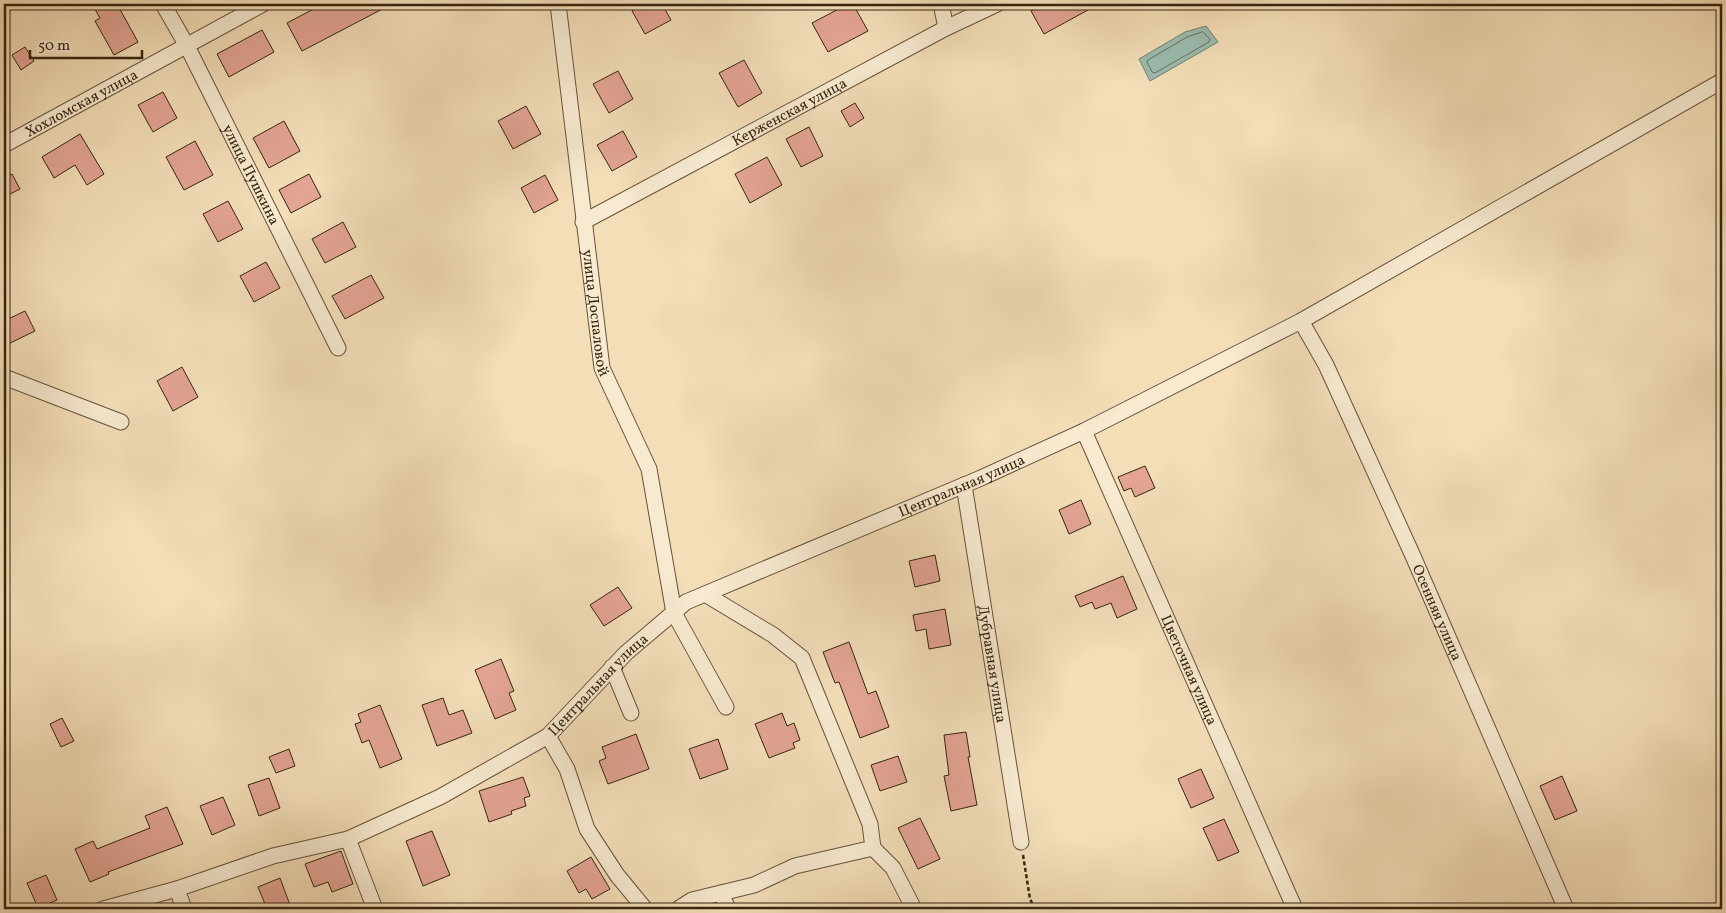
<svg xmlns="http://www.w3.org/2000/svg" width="1726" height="913" font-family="Vollkorn,serif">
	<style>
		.water { fill: #9bbcb0; stroke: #73806f }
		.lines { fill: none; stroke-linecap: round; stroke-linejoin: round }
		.shore { stroke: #68705f; stroke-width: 1 }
		.building { fill: #e3a494; stroke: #36250e }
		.minor-casing { stroke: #655338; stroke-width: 17 }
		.path { stroke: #36250e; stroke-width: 2.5; stroke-dasharray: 4 2.5; stroke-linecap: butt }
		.minor { stroke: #f7ead1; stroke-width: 15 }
		.labels { text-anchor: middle; stroke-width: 5; stroke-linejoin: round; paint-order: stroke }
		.street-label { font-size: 15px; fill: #36250e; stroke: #f7ead1 }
	</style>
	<rect width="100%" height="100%" fill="#f3deb8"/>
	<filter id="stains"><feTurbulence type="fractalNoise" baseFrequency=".004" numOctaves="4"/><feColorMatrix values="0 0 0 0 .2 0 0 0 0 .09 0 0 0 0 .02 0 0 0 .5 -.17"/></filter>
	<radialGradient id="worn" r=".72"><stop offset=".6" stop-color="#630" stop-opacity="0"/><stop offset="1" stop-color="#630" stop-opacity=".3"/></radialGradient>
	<path class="water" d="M 1206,26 L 1218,42 L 1150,81 L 1139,59 L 1185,32 Z"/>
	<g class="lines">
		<path class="shore" d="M 1203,32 L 1210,39 L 1209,42 L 1155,73 L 1152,72 L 1147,62 L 1148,60 L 1187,37 Z"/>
	</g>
	<path class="building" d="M 92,4 L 117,4 L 138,42 L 114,55 L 95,21 L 100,18 Z
		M 323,4 L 392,4 L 302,51 L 287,23 Z
		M 645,4 L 662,4 L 671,20 L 645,34 L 632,11 Z
		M 848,4 L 853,4 L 868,31 L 828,52 L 812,23 Z
		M 1045,4 L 1099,4 L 1044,34 L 1031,11 Z
		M 262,30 L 274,52 L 229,77 L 217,54 Z
		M 25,47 L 34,61 L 21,70 L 12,55 Z
		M 744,60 L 762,93 L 738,107 L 719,73 Z
		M 618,71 L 633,99 L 609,113 L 593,84 Z
		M 163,92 L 177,118 L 153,132 L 138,105 Z
		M 855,103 L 864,118 L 850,127 L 841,111 Z
		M 526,106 L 541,134 L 513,149 L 498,121 Z
		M 284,121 L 300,151 L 269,168 L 253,138 Z
		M 809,127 L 823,156 L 801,167 L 786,139 Z
		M 623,131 L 637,157 L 612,171 L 597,145 Z
		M 80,134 L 104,174 L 87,185 L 75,165 L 54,178 L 42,157 Z
		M 195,141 L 213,175 L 184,190 L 166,157 Z
		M 767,157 L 782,185 L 750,203 L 735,174 Z
		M 12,174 L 20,189 L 4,197 L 4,178 Z
		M 309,174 L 321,197 L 291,213 L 279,190 Z
		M 545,175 L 558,200 L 534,213 L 521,188 Z
		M 228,201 L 243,229 L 218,242 L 203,214 Z
		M 343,222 L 356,247 L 325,263 L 312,239 Z
		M 266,262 L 280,288 L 254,302 L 240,276 Z
		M 371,275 L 384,298 L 345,319 L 332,296 Z
		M 25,311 L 35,331 L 4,346 L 4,321 Z
		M 182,367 L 198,397 L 173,411 L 157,381 Z
		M 1145,466 L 1155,488 L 1135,497 L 1131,488 L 1124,491 L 1118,477 Z
		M 1081,500 L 1091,524 L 1069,534 L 1059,510 Z
		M 935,555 L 940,581 L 915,587 L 909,561 Z
		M 1123,576 L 1137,609 L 1117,618 L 1111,603 L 1095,609 L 1092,602 L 1080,607 L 1075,596 Z
		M 618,587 L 632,608 L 604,626 L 590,605 Z
		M 945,609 L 951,645 L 929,649 L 926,629 L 916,631 L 913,615 Z
		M 849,642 L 868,694 L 876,691 L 889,727 L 860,738 L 839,682 L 835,683 L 823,652 Z
		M 501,659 L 514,691 L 509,693 L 516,710 L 495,719 L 475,670 Z
		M 443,698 L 449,715 L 463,710 L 472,733 L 437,746 L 422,705 Z
		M 380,705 L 402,759 L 380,768 L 369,740 L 362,743 L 355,724 L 361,722 L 358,714 Z
		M 782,713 L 787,726 L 794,723 L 800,740 L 793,743 L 795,748 L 769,758 L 755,724 Z
		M 62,718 L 74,741 L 61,747 L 50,724 Z
		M 966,732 L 970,757 L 968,757 L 977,805 L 951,811 L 944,776 L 949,775 L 944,735 Z
		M 636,734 L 649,769 L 608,784 L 599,761 L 606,758 L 602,747 Z
		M 718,739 L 728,769 L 700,779 L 689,749 Z
		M 289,749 L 295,766 L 276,773 L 269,757 Z
		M 898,756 L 907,782 L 880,791 L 871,765 Z
		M 1201,769 L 1214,798 L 1191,808 L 1178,779 Z
		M 1562,776 L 1577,811 L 1555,820 L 1540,786 Z
		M 523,777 L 530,796 L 524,798 L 526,806 L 511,811 L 512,814 L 489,822 L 479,791 Z
		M 269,778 L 280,808 L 259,816 L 248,785 Z
		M 223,797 L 235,825 L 212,835 L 200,806 Z
		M 167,807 L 183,844 L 108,872 L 109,874 L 90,882 L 75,849 L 93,841 L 97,849 L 150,828 L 145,816 Z
		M 920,818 L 940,859 L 918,869 L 898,828 Z
		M 1224,819 L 1239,852 L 1218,861 L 1203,828 Z
		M 432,831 L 450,875 L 423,886 L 406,841 Z
		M 341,851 L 353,884 L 332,892 L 328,882 L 314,887 L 305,864 Z
		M 591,857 L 610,889 L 592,899 L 586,889 L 579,893 L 567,871 Z
		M 46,875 L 57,900 L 38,908 L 27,883 Z
		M 280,878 L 290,905 L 279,909 L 267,909 L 258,887 Z"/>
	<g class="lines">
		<g class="minor-casing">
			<g id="minor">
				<path id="s1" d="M 163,4 L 187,46 L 338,348"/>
				<path id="s2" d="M 558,4 L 602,368 L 649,469 L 674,613 L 726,707"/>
				<path d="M 941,4 L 946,28"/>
				<path id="s3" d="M 4,145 L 263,4"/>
				<path id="s4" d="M 583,222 L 946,28 L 997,4"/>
				<path id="s5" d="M 1301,321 L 1326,365 L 1413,556 L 1566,909"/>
				<path d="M 4,377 L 121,422"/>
				<path id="s6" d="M 1084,431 L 1295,909"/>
				<path id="s7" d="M 964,485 L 1021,842"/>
				<path d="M 612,667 L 631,713"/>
				<path d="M 548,736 L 567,769 L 587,829 L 617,875 L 645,909"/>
				<path d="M 348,839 L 375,909"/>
				<path d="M 873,848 L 893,868 L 914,909"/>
				<path d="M 177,889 L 184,909"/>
				<path d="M 721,893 L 728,909"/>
				<path id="s8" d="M 103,909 L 177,889 L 273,856 L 348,839 L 440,797 L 548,736 L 626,653 L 686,602 L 981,478 L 1084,431 L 1301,321 L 1722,81"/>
				<path d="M 678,909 L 692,900 L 754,885 L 795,866 L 873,848 L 870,824 L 802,658 L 773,635 L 705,594"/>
			</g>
		</g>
		<path class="path" d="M 1023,855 L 1030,899 L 1035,909"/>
		<use href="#minor" class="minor"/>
	</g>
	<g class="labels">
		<g class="street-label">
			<text dy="5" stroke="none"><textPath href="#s3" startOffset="88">Хохломская улица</textPath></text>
			<text dy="5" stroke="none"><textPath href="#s4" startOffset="234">Керженская улица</textPath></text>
			<text dy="5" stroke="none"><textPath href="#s1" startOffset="192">улица Пушкина</textPath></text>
			<text dy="5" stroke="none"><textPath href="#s2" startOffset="311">улица Доспаловой</textPath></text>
			<text dy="5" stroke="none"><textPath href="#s8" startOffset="972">Центральная улица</textPath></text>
			<text dy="5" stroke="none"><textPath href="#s5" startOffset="322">Осенняя улица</textPath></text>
			<text dy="5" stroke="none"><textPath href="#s7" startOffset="181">Дубравная улица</textPath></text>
			<text dy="5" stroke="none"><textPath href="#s6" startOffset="261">Цветочная улица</textPath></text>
			<text dy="5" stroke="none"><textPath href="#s8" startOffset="552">Центральная улица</textPath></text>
		</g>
	</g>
	<rect width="1726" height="913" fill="none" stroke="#f3deb8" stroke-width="20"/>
	<rect x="5" y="5" width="1716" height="903" fill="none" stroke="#36250e" stroke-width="2.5"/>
	<rect x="10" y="10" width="1706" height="893" fill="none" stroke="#36250e"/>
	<path d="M30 50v8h112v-8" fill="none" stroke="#36250e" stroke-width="2.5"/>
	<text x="38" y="50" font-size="15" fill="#36250e" stroke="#f7ead1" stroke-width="4" paint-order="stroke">50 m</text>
	<rect width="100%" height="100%" filter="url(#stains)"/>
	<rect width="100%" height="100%" fill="url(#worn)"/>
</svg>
